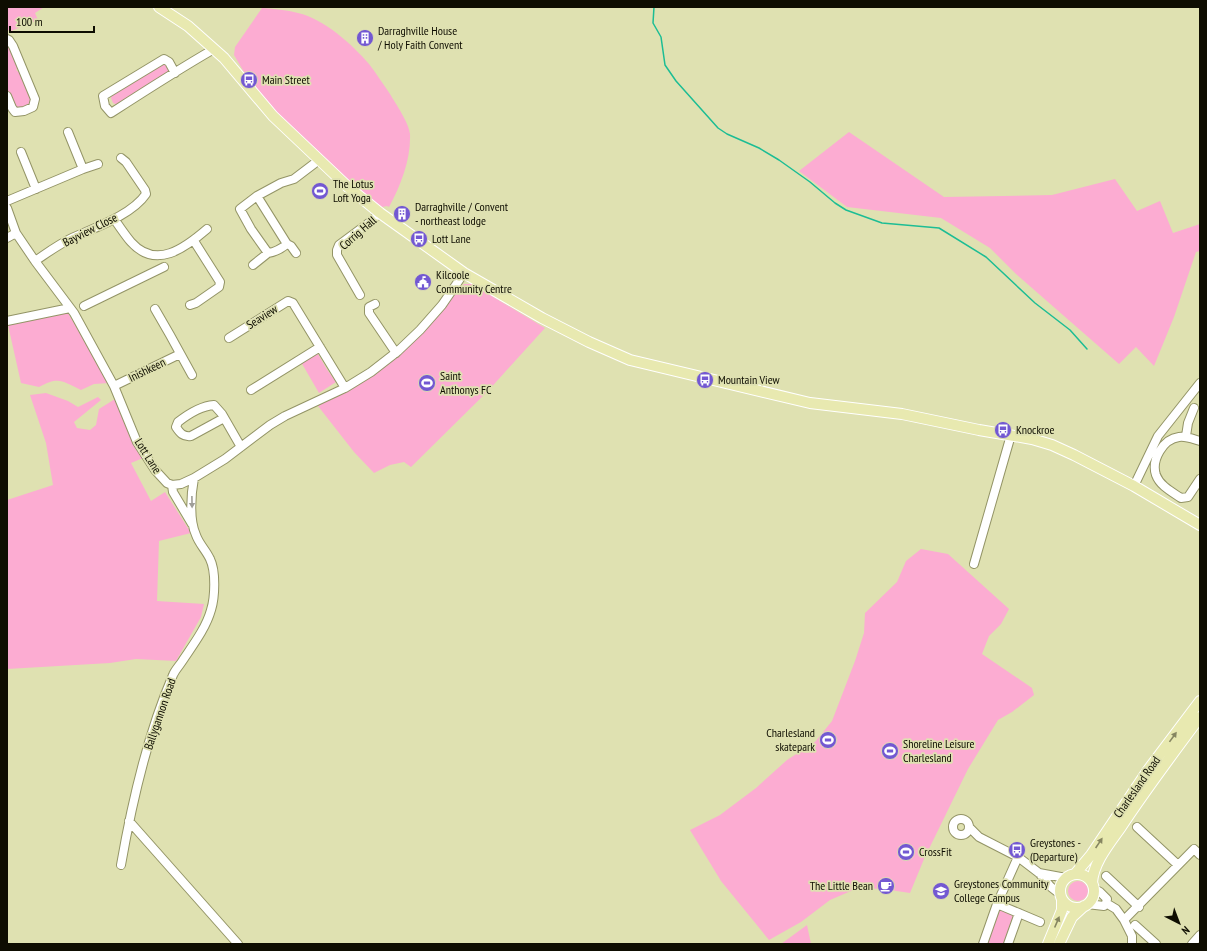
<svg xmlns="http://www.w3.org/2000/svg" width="1207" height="951" font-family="'PT Sans Narrow',sans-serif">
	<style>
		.green { fill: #fcacd2 }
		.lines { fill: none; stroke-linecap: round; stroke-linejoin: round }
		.stream { stroke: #1cbd94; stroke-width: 1.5 }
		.minor-casing { stroke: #939466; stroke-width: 10 }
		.major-casing { stroke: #fff; stroke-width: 12 }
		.minor { stroke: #fff; stroke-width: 8 }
		.major { stroke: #e8e9b0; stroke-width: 10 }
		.oneway { fill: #9f9e99 }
		.oneway2 { fill: #868661 }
		.labels { text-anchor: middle; stroke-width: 3.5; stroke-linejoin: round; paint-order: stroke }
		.poi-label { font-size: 12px; fill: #0e0d01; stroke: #dfe1b1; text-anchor: start }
		.street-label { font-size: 12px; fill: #0e0d01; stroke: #dfe1b1 }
	</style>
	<rect width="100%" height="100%" fill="#dfe1b1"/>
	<path class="green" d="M 7,7 L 44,7 L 35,13 L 38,20 L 11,31 L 7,30 Z
		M 262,8 C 274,9 287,10 298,13 C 324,19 352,44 369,64 C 376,73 383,84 390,94 C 396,104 409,123 410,134 C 411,159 401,185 389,207 L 387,206 L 382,207 L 352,187 L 272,109 L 244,72 L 234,55 L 235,47 Z
		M 7,42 L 19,66 L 16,70 L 23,75 L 31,101 C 27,107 24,109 17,108 C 2,93 7,62 7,42 Z
		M 163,64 L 165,64 L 168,66 L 168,73 L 118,105 L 113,103 L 111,98 L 112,95 Z
		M 849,132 L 944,197 L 1052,195 L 1115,179 L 1137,211 L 1160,201 L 1173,233 L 1200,224 L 1200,251 L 1196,252 L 1174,317 L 1154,366 L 1136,347 L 1119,364 L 1016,274 L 990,248 L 941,218 L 847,207 L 799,171 Z
		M 464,284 L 472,284 L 545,328 L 487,392 L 411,467 L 404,462 L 390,465 L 374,473 L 354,452 L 318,406 L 373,374 L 402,353 L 440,313 Z
		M 68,313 L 109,383 L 94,384 L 81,390 C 62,381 59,376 39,387 L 21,383 L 8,325 Z
		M 318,354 L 326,368 L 336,382 L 319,393 L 301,362 L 311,355 Z
		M 46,393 L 68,401 L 78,407 L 98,397 L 101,400 L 74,422 L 77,428 L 90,430 L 96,425 L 99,409 L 115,399 L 143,458 L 131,463 L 151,501 L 165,492 L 191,533 L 159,541 L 157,601 L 204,604 L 201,617 L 176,661 L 136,659 L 110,663 L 7,669 L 7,500 L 53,485 L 46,443 L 30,395 Z
		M 921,549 L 948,554 L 1009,609 L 1001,624 L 989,636 L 982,654 L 1032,688 L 1034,695 L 1012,712 L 998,720 L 968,769 L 924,859 L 910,893 L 883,889 L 858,888 L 830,900 L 801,922 L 769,940 L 721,881 L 690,830 L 720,815 L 756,788 L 787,760 L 815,742 L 832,721 L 855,661 L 864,633 L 865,613 L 897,582 L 906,561 Z
		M1068 891a10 10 0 1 1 20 0a10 10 0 1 1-20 0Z
		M 1001,910 L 1013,916 L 1004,944 L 986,944 L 997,912 Z
		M 807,925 L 811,944 L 781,944 Z"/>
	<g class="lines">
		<path class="stream" d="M 654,7 L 653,23 L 661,37 L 665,65 L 676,81 L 718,128 L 727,134 L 759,148 L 779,160 L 810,182 L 835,203 L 846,210 L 882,223 L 939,228 L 986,257 L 1035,303 L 1070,330 L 1087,349"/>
		<g class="minor-casing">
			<path id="minor" d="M 7,39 L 9,40 L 13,46 L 35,99 L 33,107 L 24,111 L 15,112 L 12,108 L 7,96
				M 175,73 L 169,62 L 164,59 L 103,96 L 105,106 L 111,113 C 145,91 179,69 214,49
				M 68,132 L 83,169
				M 21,152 L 36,189
				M 257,196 L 281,183 L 294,179 L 319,160
				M 7,201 L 83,169 L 98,164
				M 7,208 L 16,233 L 35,261 L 74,313 L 114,386 L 137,442 L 155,470 L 167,483 L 172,485 L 181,484 L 194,478 L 225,459 L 270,425 L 285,416 L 345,388 L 371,372 L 398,351 L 420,330 L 442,305 L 464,273
				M 114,219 C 120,227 125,235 131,242 C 156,270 185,248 207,229
				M 7,238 L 16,233
				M 287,244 C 281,249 275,252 268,253 L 251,229 L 240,209 L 257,196 L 287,244 L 291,246 L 296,253
				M 35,261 C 47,253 59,244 72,238 C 94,228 132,215 146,194 L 145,190 L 126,162 L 121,158
				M 253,265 L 268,253
				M 360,295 L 337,255 L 337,250 L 339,245 L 370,222 L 380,213
				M 375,304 L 369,307 L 369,313 L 396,353
				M 190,305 L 196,303 L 219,287 L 220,282 L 194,241
				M 84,306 L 164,267
				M 155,309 L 170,335 L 192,375
				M 7,321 L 70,308
				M 229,338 L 288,301 L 293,303 L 345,388
				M 114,386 L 180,354
				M 251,390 L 320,347
				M 224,418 L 191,436 C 183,437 180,433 176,427 L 178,422 C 187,415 201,406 214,405 L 222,414 L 241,447
				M 1186,436 L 1188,423 L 1194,408
				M 1200,441 C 1193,439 1186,436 1179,437 C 1163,439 1151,460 1156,475 C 1160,486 1172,492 1181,498 L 1188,497 L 1200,479
				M 172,485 L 173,492 L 192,524
				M 1134,486 L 1158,436 L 1200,383
				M 974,564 L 1011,435
				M953 827a8 8 0 1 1 16 0a8 8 0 1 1-16 0Z
				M 129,821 L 238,944
				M 969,827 L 979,837 L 1018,857 L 1039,873 L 1051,887 L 1060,894
				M 1137,827 L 1178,865
				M 121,865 C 132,802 147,735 173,675 C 175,670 180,665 183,660 C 193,645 206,628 211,610 C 215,597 216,571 210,559 C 206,550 199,544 196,535 C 189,520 191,494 194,478
				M 1039,873 L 1066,878
				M 1106,876 L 1139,907
				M 1093,888 L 1100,892 L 1107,899 L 1106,903
				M 1106,903 L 1116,909 L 1124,920 L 1194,849 L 1200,855
				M 997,904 L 1040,922
				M 1087,904 L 1104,906 L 1106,903
				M 1124,920 L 1132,936 L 1132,944
				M 1135,925 L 1156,944
				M 983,944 L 997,904 L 1018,857
				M 1008,944 L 1019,913
				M 1192,944 L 1200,935"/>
		</g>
		<g class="major-casing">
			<path id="major" d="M 159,7 L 188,26 L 224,58 L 273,116 L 348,187 L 380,213 L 464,273 L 542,318 L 589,342 L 630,360 L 810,403 L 902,414 L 979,430 L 1032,439 L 1052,445 L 1074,455 L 1134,486 L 1200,525
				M 1075,874 L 1091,855 L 1148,770 L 1200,701
				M1060 891a17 17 0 1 1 34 0a17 17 0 1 1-34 0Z
				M 1092,883 C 1093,863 1109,844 1121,827 C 1146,789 1173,753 1200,717
				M 1048,944 L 1062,910 L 1062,899
				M 1059,944 L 1072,917 L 1084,906"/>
		</g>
		<use href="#minor" class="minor"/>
		<use href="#major" class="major"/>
	</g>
	<defs><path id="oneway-solid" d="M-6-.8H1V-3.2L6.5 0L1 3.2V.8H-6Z"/></defs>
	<use class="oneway" href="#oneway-solid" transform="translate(192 502) rotate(89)"/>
	<g class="oneway2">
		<use href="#oneway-solid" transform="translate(1173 737) rotate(-54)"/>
		<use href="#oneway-solid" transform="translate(1099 843) rotate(-56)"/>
		<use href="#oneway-solid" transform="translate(1057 922) rotate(-67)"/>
	</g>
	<defs>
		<g id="building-disc" transform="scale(0.9)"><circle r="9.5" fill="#7358d2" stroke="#dfe1b1"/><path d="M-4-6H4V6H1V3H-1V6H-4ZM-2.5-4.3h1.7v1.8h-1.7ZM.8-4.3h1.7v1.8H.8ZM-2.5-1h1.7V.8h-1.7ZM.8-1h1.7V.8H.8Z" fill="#fff"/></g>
		<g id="bus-disc" transform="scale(0.9)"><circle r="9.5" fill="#7358d2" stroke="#dfe1b1"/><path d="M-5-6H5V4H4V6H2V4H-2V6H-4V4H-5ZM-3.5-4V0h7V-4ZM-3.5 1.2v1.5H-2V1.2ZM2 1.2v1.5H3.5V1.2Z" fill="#fff"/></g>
		<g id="stadium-disc" transform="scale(0.9)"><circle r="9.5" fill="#7358d2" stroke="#dfe1b1"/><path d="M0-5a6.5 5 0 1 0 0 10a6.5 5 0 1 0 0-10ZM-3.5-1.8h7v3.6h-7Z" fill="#fff"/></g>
		<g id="civic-disc" transform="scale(0.9)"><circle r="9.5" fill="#7358d2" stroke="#dfe1b1"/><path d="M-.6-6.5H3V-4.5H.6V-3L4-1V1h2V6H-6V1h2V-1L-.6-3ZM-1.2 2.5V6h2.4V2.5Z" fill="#fff"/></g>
		<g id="cafe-disc" transform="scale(0.9)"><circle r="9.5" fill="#7358d2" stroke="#dfe1b1"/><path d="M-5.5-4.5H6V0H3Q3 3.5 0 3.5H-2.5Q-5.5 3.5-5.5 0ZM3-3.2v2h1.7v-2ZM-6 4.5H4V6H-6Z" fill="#fff"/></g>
		<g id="school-disc" transform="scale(0.9)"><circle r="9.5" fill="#7358d2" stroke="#dfe1b1"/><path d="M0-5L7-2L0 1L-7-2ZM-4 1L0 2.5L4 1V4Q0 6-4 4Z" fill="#fff"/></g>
	</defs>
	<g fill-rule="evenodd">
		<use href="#building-disc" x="365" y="38"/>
		<use href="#bus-disc" x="249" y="80"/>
		<use href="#stadium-disc" x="320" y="191"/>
		<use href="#building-disc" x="402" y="214"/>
		<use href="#bus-disc" x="419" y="239"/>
		<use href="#civic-disc" x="423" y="282"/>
		<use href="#bus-disc" x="705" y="380"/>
		<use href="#stadium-disc" x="427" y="383"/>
		<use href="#bus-disc" x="1003" y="430"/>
		<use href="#stadium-disc" x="828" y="740"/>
		<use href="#stadium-disc" x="890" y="751"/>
		<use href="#bus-disc" x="1017" y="850"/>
		<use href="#stadium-disc" x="906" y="852"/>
		<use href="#cafe-disc" x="886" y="886"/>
		<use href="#school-disc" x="941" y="891"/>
	</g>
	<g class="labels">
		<g class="poi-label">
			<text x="378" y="35">Darraghville House<tspan x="378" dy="14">/ Holy Faith Convent</tspan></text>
			<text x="262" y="84">Main Street</text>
			<text x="333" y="188">The Lotus<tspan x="333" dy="14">Loft Yoga</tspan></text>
			<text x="415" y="211">Darraghville / Convent<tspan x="415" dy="14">- northeast lodge</tspan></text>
			<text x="432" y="243">Lott Lane</text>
			<text x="436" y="279">Kilcoole<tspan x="436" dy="14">Community Centre</tspan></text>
			<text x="440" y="380">Saint<tspan x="440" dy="14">Anthonys FC</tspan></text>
			<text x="718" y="384">Mountain View</text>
			<text x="1016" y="434">Knockroe</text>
			<text x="815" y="737" text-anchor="end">Charlesland<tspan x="815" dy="14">skatepark</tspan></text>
			<text x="903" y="748">Shoreline Leisure<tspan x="903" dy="14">Charlesland</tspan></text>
			<text x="1030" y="847">Greystones -<tspan x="1030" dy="14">(Departure)</tspan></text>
			<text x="919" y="856">CrossFit</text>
			<text x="954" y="888">Greystones Community<tspan x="954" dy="14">College Campus</tspan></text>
			<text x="873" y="890" text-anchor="end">The Little Bean</text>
		</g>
		<g class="street-label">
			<text transform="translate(90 230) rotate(-27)" y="4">Bayview Close</text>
			<text transform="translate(358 233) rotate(-41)" y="4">Corrig Hall</text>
			<text transform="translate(262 317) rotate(-32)" y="4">Seaview</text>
			<text transform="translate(147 370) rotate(-26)" y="4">Inishkeen</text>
			<text transform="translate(148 456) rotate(58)" y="4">Lott Lane</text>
			<text transform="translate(160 714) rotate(-71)" y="4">Ballygannon Road</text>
			<text transform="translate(1137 787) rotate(-55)" y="4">Charlesland Road</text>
		</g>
	</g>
	<rect width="1207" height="951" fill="none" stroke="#0e0d01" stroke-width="16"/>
	<g transform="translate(1179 923) rotate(138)" stroke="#dfe1b1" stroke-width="3" paint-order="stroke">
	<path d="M0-3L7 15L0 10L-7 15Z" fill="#0e0d01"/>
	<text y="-6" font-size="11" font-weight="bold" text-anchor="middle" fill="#0e0d01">N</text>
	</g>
	<path d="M10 26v6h84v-6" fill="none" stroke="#0e0d01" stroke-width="2"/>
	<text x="16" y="26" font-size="12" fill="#0e0d01" stroke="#dfe1b1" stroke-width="3" paint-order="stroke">100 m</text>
</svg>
